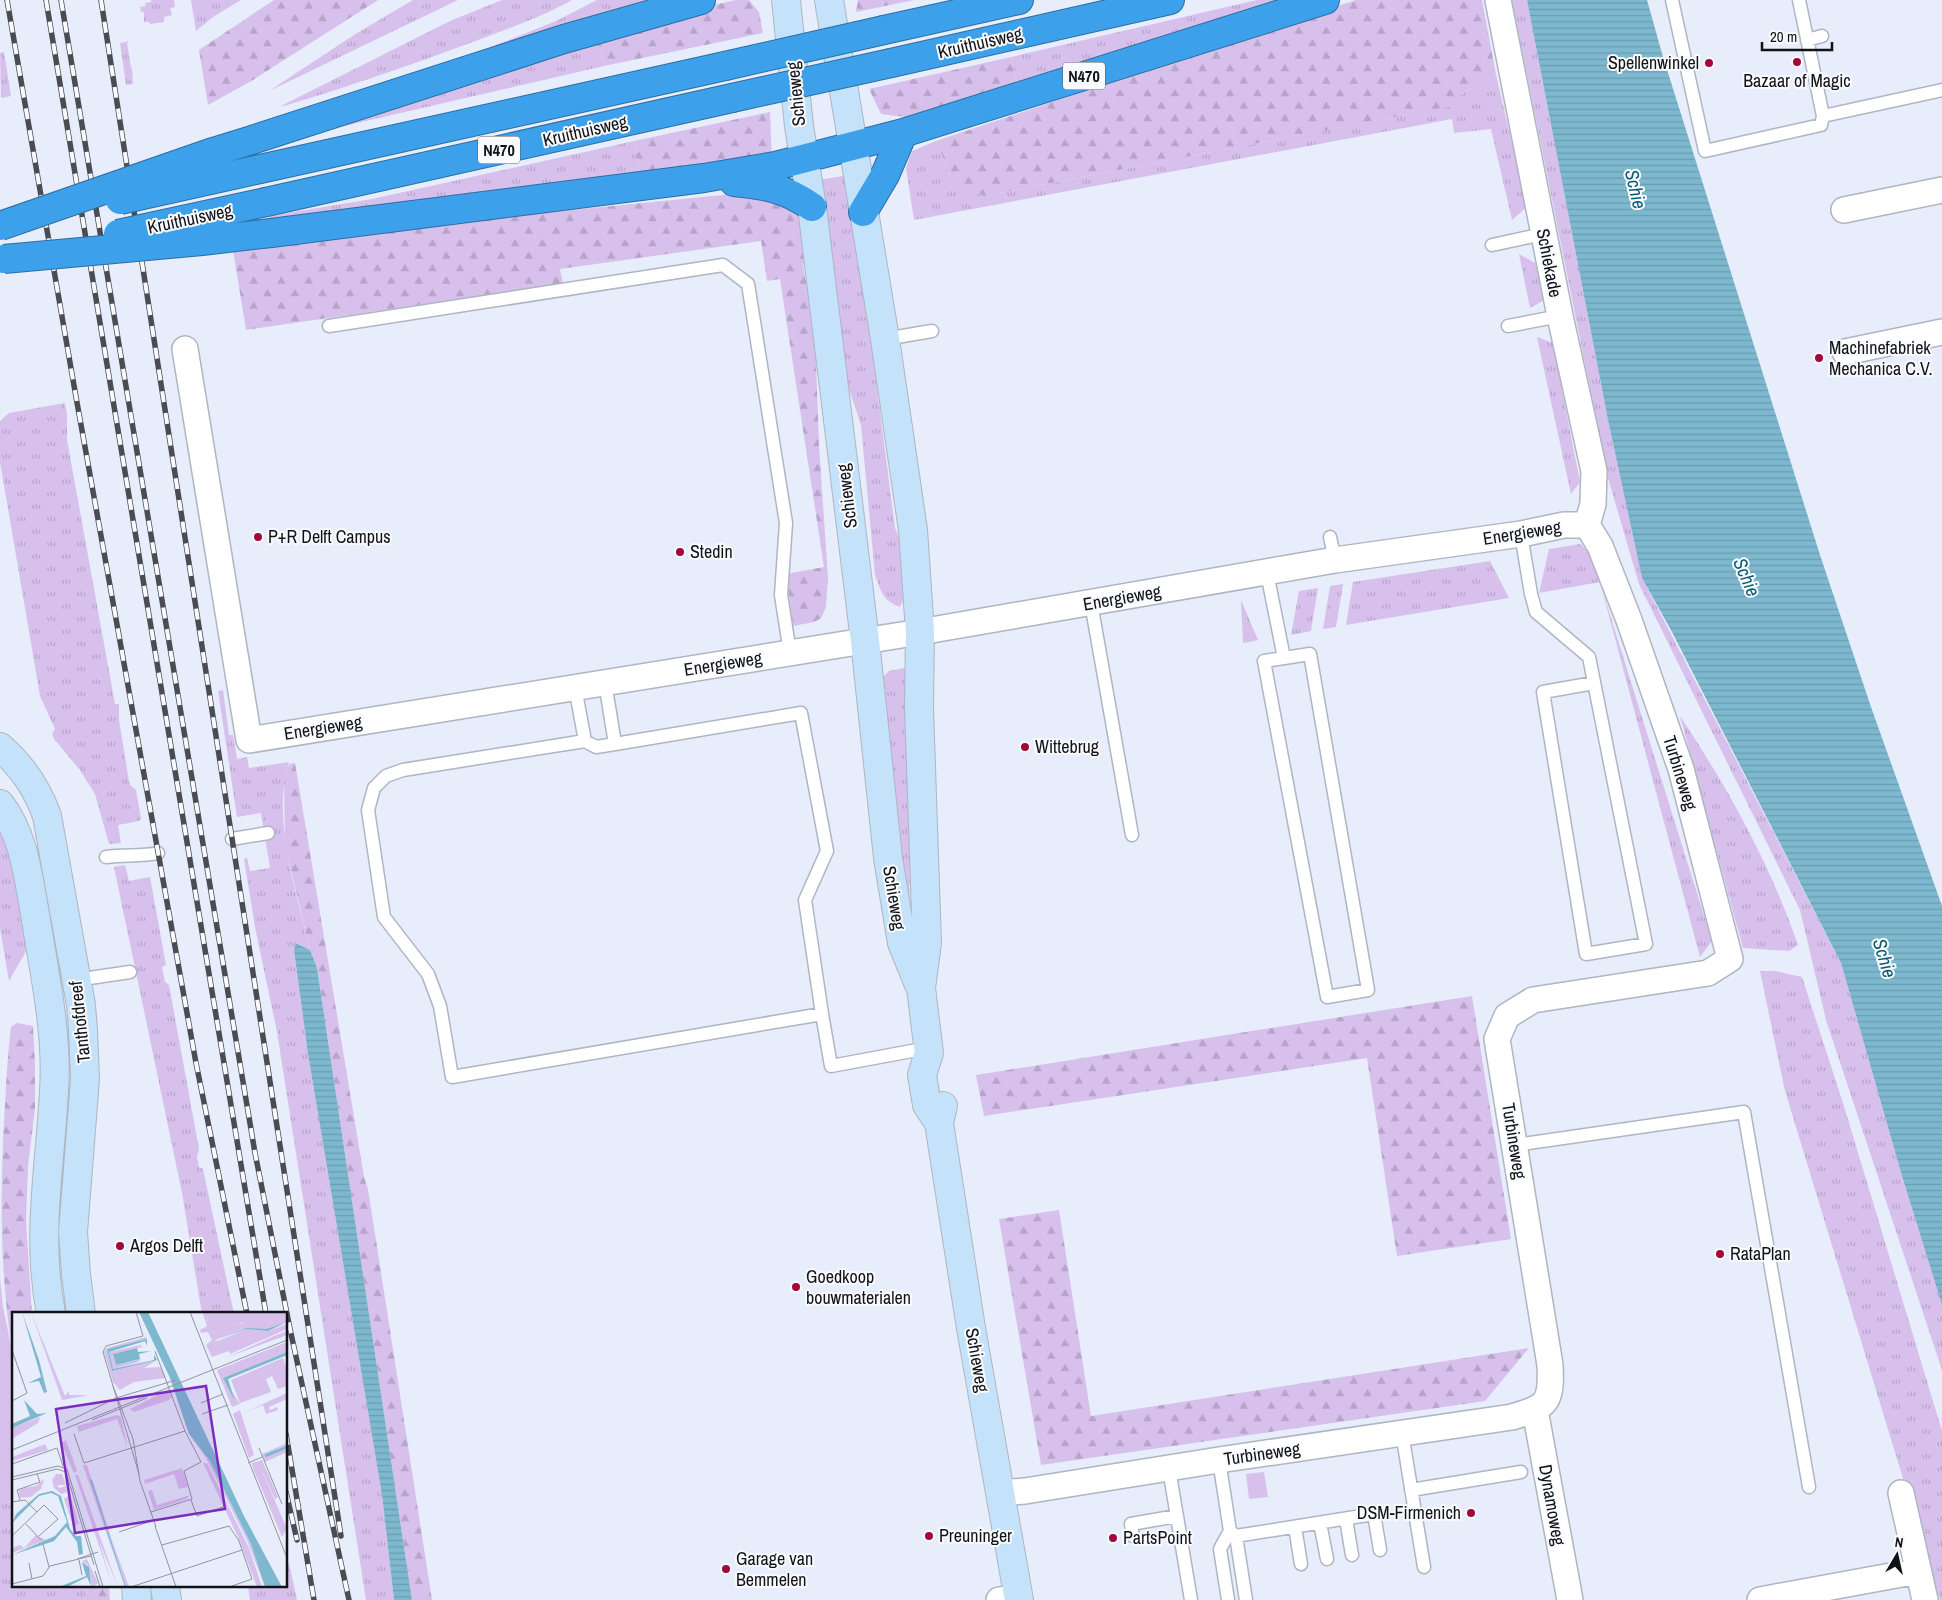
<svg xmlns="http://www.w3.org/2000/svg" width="1942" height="1600" font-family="'Archivo Narrow',sans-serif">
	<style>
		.grass { fill: url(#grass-tufts) }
		.forest { fill: url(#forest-firs) }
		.garden { fill: #d8c0ed }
		.water { fill: url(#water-rules) }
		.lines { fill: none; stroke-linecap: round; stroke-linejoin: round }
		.lane-casing { stroke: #afb5c1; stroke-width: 15 }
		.street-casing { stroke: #afb5c1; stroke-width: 28 }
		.secondary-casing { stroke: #afb5c1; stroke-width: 30 }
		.highway-casing { stroke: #2d6ea0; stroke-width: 30 }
		.lane { stroke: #fff; stroke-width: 12 }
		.street { stroke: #fff; stroke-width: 25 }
		.secondary { stroke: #c4e2f9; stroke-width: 28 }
		.highway { stroke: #3ca0ea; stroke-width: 28 }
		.rail-casing { stroke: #494c52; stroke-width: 5.5 }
		.rail { stroke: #f9fafd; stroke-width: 4; stroke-dasharray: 11; stroke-linecap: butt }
		.highway-bridge-casing { stroke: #2d6ea0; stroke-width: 30; stroke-linecap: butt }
		.highway-bridge { stroke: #3ca0ea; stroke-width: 28 }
		.poi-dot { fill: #a30639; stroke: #f9fafd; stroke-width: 2 }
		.labels { text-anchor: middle; stroke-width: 4; stroke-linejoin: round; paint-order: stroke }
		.shield { fill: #f9fafd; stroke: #56585b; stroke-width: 1 }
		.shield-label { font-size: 16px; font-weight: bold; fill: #101216 }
		.street-label { font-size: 18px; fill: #101216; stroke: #f9fafd }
		.poi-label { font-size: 18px; fill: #101216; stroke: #f9fafd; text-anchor: start }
		.water-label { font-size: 19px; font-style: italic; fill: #0a5c73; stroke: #f9fafd }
		.inset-river { fill: none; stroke: #7db8ce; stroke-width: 2.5 }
		.inset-road { fill: none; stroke: #91959f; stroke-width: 1 }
		.view { fill: #7b2cbf; fill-opacity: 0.15; stroke: #7b2cbf; stroke-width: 2.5 }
		.inset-edge { fill: none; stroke: #101216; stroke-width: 2.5 }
	</style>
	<defs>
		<pattern id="grass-tufts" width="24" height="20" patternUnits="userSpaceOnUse" patternTransform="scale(1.25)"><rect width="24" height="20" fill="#d8c0ed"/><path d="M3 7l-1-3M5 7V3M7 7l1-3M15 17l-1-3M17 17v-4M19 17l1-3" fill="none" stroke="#b8a4ca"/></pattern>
		<pattern id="forest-firs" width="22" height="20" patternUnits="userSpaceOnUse" patternTransform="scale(1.25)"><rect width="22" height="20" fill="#d8c0ed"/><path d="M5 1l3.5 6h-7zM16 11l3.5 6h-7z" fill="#b8a4ca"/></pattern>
		<pattern id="water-rules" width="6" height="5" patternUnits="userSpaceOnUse" patternTransform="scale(1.25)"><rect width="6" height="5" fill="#7db8ce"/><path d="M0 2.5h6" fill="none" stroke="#6b9db0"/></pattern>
	</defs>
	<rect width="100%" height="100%" fill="#e7edfa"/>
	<path class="grass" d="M 151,0 L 174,0 L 175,7 L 170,8 L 172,15 L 164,17 L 164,22 L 150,24 L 149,22 L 144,22 L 144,12 L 141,12 L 140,7 L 146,6 L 145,3 L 151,2 Z
		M 191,0 L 241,0 L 213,17 L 196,31 Z
		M 413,0 L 458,0 L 269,91 L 357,33 Z
		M 502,0 L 572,0 C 540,18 504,30 470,43 C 408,66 347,87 284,106 L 281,106 L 450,21 Z
		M 597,0 L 657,0 L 492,53 L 491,47 L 556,21 Z
		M 1257,0 L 1308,0 L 1018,87 L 1011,57 Z
		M 1512,0 L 1527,0 L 1608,420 L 1642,578 L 1841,963 L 1902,1176 L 1942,1305 L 1942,1370 L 1826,1020 L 1800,910 L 1639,584 L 1608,478 Z
		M 130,41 L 127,43 L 131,68 L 132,68 L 133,84 L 126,85 L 120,43 Z
		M 596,41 L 604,66 L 340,127 L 545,56 Z
		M 4,52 L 11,96 L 1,98 L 0,53 Z
		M 1496,75 L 1527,207 L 1512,220 L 1491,129 L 1454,133 L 1452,119 L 914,220 L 906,168 L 912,151 L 936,141 L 955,186 L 984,196 L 1456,105 L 1460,95 Z
		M 634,141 L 641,177 L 270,224 L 269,216 L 372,199 Z
		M 848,175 L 865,295 L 895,528 L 908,558 L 907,592 L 900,607 C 882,600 881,591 875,575 L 861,425 L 847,383 L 819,180 Z
		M 1519,254 L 1540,266 L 1546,299 L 1530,308 Z
		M 1537,337 L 1553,343 L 1580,482 L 1571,494 Z
		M 65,403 L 67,415 L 67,440 L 115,704 L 119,704 L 119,720 L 129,781 L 130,785 L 136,790 L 141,819 L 139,821 L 118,825 L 121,843 L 109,844 L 95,794 L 80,770 L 54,739 L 52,734 L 55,729 L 40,696 L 0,462 L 0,421 L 9,413 Z
		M 1580,544 L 1591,554 L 1712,941 L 1700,957 L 1600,582 L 1539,593 L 1549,549 Z
		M 1490,561 L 1509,598 L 1346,625 L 1353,582 Z
		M 1343,584 L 1336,627 L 1323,629 L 1330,586 Z
		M 1318,588 L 1311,631 L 1291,635 L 1299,591 Z
		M 1241,600 L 1258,640 L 1259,640 L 1243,643 Z
		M 904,668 L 909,673 L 911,721 L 909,947 L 879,681 L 889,671 Z
		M 223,690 L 229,735 L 233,735 L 237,759 L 247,757 L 249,768 L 289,762 C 271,819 297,893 310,950 L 297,943 L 294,950 L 308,1054 L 382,1495 L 394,1600 L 366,1600 L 277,1032 L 255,927 L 244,859 L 247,858 L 250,871 L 270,868 L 261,813 L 237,817 L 218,691 Z
		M 1680,716 C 1728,788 1770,864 1798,945 L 1789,951 L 1743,948 Z
		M 0,830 L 9,850 L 29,946 L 9,981 L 0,928 Z
		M 125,865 L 129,881 L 150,877 L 166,965 L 162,967 L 165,982 L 169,985 L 199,1149 L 197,1157 L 199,1167 L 203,1169 L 204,1174 L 234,1314 L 202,1314 L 182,1193 L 114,867 Z
		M 1760,971 L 1775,971 L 1802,977 L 1843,1103 L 1942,1431 L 1942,1600 L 1940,1600 L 1785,1091 Z
		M 14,1501 L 14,1586 L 88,1586 L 84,1600 L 0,1600 L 0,1503 Z
		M 286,1563 L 289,1563 L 297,1600 L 250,1600 L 248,1586 L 286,1586 Z"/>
	<path class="forest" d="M 274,0 L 378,0 L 253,80 L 208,105 L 199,50 Z
		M 736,0 L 749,0 L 759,12 L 763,33 L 604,66 L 596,41 L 714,5 Z
		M 858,0 L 914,0 L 856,12 Z
		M 1356,0 L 1482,0 L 1496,75 L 1460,95 L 1457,105 L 984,196 L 955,186 L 936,141 Z
		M 1011,57 L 1018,87 L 913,118 L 881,114 L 869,89 Z
		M 770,112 L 772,161 L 641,177 L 634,141 Z
		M 763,191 L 793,210 L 810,229 L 810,264 L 803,265 L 815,333 L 819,445 L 828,578 L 826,607 L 821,618 L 814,622 L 793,626 L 786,574 L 824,567 L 780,279 L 767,281 L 761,241 L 560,269 L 563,284 L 246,330 L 233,250 L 522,215 Z
		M 295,763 L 364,1177 L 368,1189 L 432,1600 L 412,1600 L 317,968 L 310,950 L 285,845 L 284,779 L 289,764 Z
		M 1472,996 L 1511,1239 L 1397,1256 L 1367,1058 L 984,1116 L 976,1075 Z
		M 17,1023 L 33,1026 L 35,1065 L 35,1108 L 28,1166 L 26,1221 L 32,1314 L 14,1314 L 14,1360 C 0,1282 0,1201 4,1122 C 6,1090 7,1059 11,1027 Z
		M 1059,1210 L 1091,1416 L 1529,1348 L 1485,1401 L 1041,1465 L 999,1219 Z
		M 88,1586 L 109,1586 L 110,1600 L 84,1600 Z"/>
	<path class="garden" d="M 0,1277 L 3,1307 L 14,1360 L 14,1501 L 0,1503 Z
		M 1264,1472 L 1268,1497 L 1249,1499 L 1246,1474 Z"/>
	<path class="water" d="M 1527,0 L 1647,0 L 1663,57 L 1820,555 L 1871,707 L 1942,906 L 1942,1305 L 1902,1176 L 1841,963 L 1672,632 L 1642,578 L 1608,420 Z
		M 296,943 L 310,950 L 317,968 L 412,1600 L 394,1600 L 382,1495 L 308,1054 L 294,950 Z"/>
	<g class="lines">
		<g class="lane-casing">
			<path id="lane" d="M 1672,0 L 1705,151 L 1821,125 L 1823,116
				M 1799,0 L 1823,116 L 1942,90
				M 1807,40 L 1822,36
				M 1492,245 L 1543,234
				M 329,326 L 723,265 L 748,284 L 786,523 L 781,595 L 790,653
				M 1508,326 L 1560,316
				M 885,339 L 932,331
				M 1521,534 L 1531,594 L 1536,612 L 1589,657 L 1646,944 L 1586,954 L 1543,692 L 1594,683
				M 1330,537 L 1335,560
				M 1267,573 L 1284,658 L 1310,654 L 1368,990 L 1327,997 L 1264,661 L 1284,658
				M 1091,603 L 1132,835
				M 605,682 L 615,744 L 801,713 L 827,851 L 805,900 L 822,1014
				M 575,687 L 585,741 L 403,770 L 386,776 L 374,788 L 368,810 L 384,917 L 428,974 L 440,1006 L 452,1077 L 822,1014 L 831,1066 L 928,1048
				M 585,741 L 596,747 L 615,744
				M 232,839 L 268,833
				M 106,857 C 124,854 141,857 158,853
				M 76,980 L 130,972
				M 1515,1145 L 1744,1112 L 1809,1487
				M 1402,1433 L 1424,1567
				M 1219,1460 L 1230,1531
				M 1169,1469 L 1191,1600
				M 1411,1490 L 1521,1472
				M 1346,1519 L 1352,1555
				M 1320,1523 L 1327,1559
				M 1295,1527 L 1301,1564
				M 1133,1536 L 1131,1524 L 1177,1516
				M 1236,1536 L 1246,1600
				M 1228,1600 L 1220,1549 L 1230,1531 L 1236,1536 L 1374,1514 L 1380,1550"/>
		</g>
		<g class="street-casing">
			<path id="street" d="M 1498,0 L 1560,316 L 1594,471 L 1593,504 L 1587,525
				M 1844,210 L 1942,190
				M 185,349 L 249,740 L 920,632 L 1335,560 L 1521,534 L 1564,525 L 1587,525
				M 1845,352 L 1942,332
				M 1535,1410 L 1570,1600
				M 1000,1493 L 1025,1491 L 1219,1460 L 1512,1417 C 1547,1407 1552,1403 1550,1365 L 1497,1039 L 1507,1016 L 1533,1000 L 1708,973 L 1730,959 L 1681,769 L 1629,620 L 1600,546 L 1587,525
				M 1901,1493 L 1925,1600
				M 999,1600 L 1018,1597
				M 1760,1600 L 1918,1571"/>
		</g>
		<g class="secondary-casing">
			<path id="secondary" d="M 786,0 L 799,126 L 812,207 L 865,641 L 888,858 L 902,943 L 920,987
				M 829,0 L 885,339 L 913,530 L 920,632 L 919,708 L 927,943 L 921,988 L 929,1053 L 922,1075 L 927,1105 L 939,1123
				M 0,747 C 23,767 37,788 47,816 L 81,1005 L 83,1030 L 85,1079 L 73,1232 L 76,1274 L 81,1314
				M 0,804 C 24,835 28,876 35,914 C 44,972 58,1032 54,1091 C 50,1168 36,1236 51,1314
				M 943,1106 L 939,1123 L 971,1328 L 1019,1600
				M 136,1586 L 137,1600
				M 165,1586 L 167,1600"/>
		</g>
		<g class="highway-casing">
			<path id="highway" d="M 884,30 L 1019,0
				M 891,63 L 1170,0
				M 255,139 L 564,39 L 701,0
				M 260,169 L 725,66
				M 734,182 C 765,185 785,188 812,207
				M 266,202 L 732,98
				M 863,212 L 885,175 L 903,133
				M 271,233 L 704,178 L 775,166 L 903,133 L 1325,0"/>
		</g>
		<use href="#lane" class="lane"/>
		<use href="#street" class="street"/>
		<use href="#secondary" class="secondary"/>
		<use href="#highway" class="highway"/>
		<g class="rail-casing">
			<path id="rail" d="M 7,0 L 76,397 L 196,1063 L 247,1314
				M 46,0 L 266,1314
				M 61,0 L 255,1153 L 290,1329 L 349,1600
				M 101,0 L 341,1536
				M 286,1434 L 314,1600
				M 286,1492 L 297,1540"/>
		</g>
		<use href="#rail" class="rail"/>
		<g class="highway-bridge-casing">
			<path id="highway-bridge" d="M 725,66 L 884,30
				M 732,98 L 891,63
				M 120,200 L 260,169
				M 0,226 L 213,152 L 255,139
				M 118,234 L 266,202
				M 4,259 L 202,241 L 271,233"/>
		</g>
		<use href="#highway-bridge" class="highway-bridge"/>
	</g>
	<g class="poi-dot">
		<circle cx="1797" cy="62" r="5"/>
		<circle cx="1709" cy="63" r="5"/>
		<circle cx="1819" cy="358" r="5"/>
		<circle cx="258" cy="537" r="5"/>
		<circle cx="680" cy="552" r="5"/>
		<circle cx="1025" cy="747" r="5"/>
		<circle cx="120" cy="1246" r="5"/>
		<circle cx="1720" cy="1254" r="5"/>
		<circle cx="796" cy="1287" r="5"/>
		<circle cx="1471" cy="1513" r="5"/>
		<circle cx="929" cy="1536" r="5"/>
		<circle cx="1113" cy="1538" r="5"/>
		<circle cx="726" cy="1569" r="5"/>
	</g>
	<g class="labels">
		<g class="shield">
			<rect x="1063" y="62.5" width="42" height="27" rx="4"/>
			<rect x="478" y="136.5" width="42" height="27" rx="4"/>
		</g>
		<g class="shield-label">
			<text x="1084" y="82">N470</text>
			<text x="499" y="156">N470</text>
		</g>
		<g class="street-label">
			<text transform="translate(980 43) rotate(-13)" y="6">Kruithuisweg</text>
			<text transform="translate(796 94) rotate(-96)" y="6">Schieweg</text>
			<text transform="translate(585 131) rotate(-13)" y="6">Kruithuisweg</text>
			<text transform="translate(190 219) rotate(-12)" y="6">Kruithuisweg</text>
			<text transform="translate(1549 263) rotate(79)" y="6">Schiekade</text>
			<text transform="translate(847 496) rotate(-97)" y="6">Schieweg</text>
			<text transform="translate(1522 533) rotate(-9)" y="6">Energieweg</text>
			<text transform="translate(1122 598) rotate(-10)" y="6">Energieweg</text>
			<text transform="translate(723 664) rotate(-9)" y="6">Energieweg</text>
			<text transform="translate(323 728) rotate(-9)" y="6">Energieweg</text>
			<text transform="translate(1680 773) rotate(73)" y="6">Turbineweg</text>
			<text transform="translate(894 898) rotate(81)" y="6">Schieweg</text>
			<text transform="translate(80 1022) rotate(-96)" y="6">Tanthofdreef</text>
			<text transform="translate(1514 1141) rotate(81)" y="6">Turbineweg</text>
			<text transform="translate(977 1360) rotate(80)" y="6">Schieweg</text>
			<text transform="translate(1262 1454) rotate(-8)" y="6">Turbineweg</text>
			<text transform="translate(1552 1505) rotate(80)" y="6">Dynamoweg</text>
		</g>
		<g class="poi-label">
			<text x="1699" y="69" text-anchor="end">Spellenwinkel</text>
			<text x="1797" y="87" text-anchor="middle">Bazaar of Magic</text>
			<text x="1829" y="354">Machinefabriek<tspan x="1829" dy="21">Mechanica C.V.</tspan></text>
			<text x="268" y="543">P+R Delft Campus</text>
			<text x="690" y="558">Stedin</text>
			<text x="1035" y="753">Wittebrug</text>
			<text x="130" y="1252">Argos Delft</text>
			<text x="1730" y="1260">RataPlan</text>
			<text x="806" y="1283">Goedkoop<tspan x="806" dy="21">bouwmaterialen</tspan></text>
			<text x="1461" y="1519" text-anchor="end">DSM-Firmenich</text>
			<text x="939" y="1542">Preuninger</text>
			<text x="1123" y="1544">PartsPoint</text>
			<text x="736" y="1565">Garage van<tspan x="736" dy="21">Bemmelen</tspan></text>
		</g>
		<g class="water-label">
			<text transform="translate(1636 189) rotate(77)" y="7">Schie</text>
			<text transform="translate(1747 577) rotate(67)" y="7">Schie</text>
			<text transform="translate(1885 958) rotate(73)" y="7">Schie</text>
		</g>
	</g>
	<g transform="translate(12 1312)">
		<rect width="275" height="275" fill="#e7edfa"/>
		<path d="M 19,0 L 53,84 L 57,79 L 57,83 L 77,83 L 50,88 ZM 129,33 L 130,35 L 101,42 L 104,53 L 128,47 L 127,50 L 101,57 L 97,40 ZM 160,75 L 177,122 L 198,149 L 239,232 L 253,275 L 235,228 L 194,146 L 177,122 L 174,115 ZM 275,81 L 275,87 L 257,95 L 258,98 L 265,95 L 266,98 L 254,102 L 251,93 L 229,102 ZM 54,128 L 65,159 L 62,161 L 49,131 ZM 69,148 L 71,153 L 75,153 L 113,275 ZM 250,148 L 266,185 L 263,187 L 248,154 L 275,217 L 270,225 L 241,156 L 240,151 ZM 191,151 L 195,151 L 237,236 L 250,275 L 245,275 L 226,225 ZM 63,163 L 66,163 L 106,275 L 87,229 L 101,275 ZM 32,167 L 29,177 L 19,185 L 8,186 L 6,177 L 24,174 Z" fill="#d8c0ed"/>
		<path d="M 190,0 L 193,0 L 200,22 L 227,10 L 231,12 L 260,4 L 262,6 L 275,1 L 275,10 L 254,17 L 231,17 L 203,28 L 206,29 L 235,17 L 256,19 L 275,12 L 275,17 L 218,42 L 217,39 L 200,45 L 194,33 L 200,28 L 196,20 L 189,21 L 188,18 L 195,14 ZM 275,19 L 275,23 L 216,45 L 262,24 ZM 134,25 L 135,27 L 95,37 L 100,59 L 145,48 L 132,56 L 149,55 L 154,66 L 122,70 L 108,78 L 101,70 L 92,40 L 95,36 ZM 275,30 L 275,40 L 211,66 L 228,92 L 220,95 L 205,58 ZM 157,77 L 160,85 L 157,88 L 122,100 L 118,97 ZM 228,98 L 242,143 L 237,146 L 221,102 ZM 105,103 L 109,105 L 115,132 L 113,136 L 114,131 L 105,107 L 67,120 L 65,114 ZM 28,105 L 26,111 L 0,127 L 0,116 ZM 33,132 L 36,138 L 0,149 L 0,145 ZM 76,153 L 100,228 L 117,275 L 114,275 ZM 170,156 L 176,175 L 167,177 L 162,162 L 133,172 L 132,168 ZM 44,162 L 50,162 L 54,173 L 46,173 L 47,176 L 54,174 L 55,180 L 49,182 L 42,176 L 40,168 ZM 140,178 L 145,193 L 178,183 L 175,187 L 142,198 L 136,179 ZM 24,223 L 34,228 L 0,241 L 0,236 L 8,233 L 12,236 ZM 75,247 L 86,271 L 80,275 L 76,253 L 70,249 Z" fill="#d8c0ed"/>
		<path d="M 275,131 L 275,140 L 253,150 L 250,142 Z" fill="#d8c0ed"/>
		<path d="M 193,0 L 275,0 L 275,1 L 262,7 L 258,5 L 260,10 L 247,16 L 227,10 L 200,22 ZM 271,46 L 275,58 L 275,74 L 266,77 L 260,64 L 254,67 L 259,80 L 228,91 L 219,68 ZM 58,182 L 67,212 L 61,214 L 52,187 Z" fill="#d8c0ed"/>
		<path d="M 10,0 L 27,48 L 35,80 L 32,81 L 27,69 L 16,71 L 29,65 ZM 127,0 L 136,0 L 232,204 L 270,275 L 253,275 L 239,232 L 198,149 L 177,122 L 158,66 ZM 275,10 L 256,19 L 235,17 L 203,28 L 235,16 L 254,17 ZM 135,27 L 135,34 L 133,29 L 97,40 L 101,57 L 142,48 L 142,42 L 145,48 L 100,59 L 95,37 ZM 125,36 L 126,40 L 139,39 L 127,42 L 128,47 L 104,53 L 101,42 ZM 275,40 L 275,43 L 216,67 L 223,89 L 211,66 ZM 12,88 L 25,102 L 35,101 L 0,116 L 0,112 L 18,104 ZM 78,167 L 80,168 L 114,275 L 113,275 ZM 40,179 L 49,184 L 58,217 L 64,224 L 69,224 L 71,242 L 67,243 L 65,230 L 54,215 L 42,229 L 0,243 L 43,224 L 55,210 L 46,184 L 39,181 L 27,184 L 0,211 L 4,202 L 27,182 ZM 70,250 L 77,255 L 79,274 L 75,265 L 57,274 L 47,275 L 74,264 Z" fill="#7db8ce"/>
		<path class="inset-river" d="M 253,144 L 275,135"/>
		<path class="inset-road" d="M 124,0 L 131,24 L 94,34 L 91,40 L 127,162M 178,0 L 275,246M 0,38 L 15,81 L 0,89M 143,39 L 173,119M 101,74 L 121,127 L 128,169 L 144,215M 189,91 L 211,82M 190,102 L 216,93M 80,108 L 135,86M 53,111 L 104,86 L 164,68M 62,122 L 72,151 L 173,119M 247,136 L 270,192M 0,138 L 275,28M 236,151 L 250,145M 0,152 L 45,136 L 51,154M 0,165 L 46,154 L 55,157 L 91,275M 0,168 L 45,157 L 54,160 L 82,253M 8,188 L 5,178 L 28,170 L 25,162M 179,188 L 185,204 L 211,195M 0,190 L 13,188 L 25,200M 139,200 L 180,187 L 172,159 L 189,150 L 173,119M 14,212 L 29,228M 143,214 L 164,275M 107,220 L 142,208M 0,224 L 32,193 L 46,207 L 27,224M 31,232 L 37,255M 150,233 L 217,214 L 227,229 L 240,267 L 217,275M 65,247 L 86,240M 67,248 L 70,263M 17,251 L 20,267M 83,259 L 88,275M 0,272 L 31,264 L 38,254 L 79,244M 122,274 L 230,238"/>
		<path class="view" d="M 194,74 L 213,197 L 63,221 L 44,97 Z"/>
		<rect width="275" height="275" class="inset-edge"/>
	</g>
	<g transform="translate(1897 1555) rotate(9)" stroke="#f9fafd" stroke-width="4" paint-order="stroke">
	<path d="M0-4L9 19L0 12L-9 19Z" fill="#101216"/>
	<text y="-8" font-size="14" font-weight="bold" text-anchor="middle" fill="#101216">N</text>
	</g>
	<path d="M1762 42v8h70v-8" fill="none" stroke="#101216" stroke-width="2.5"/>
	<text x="1770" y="42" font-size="15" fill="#101216" stroke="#f9fafd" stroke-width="4" paint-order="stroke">20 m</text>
</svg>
